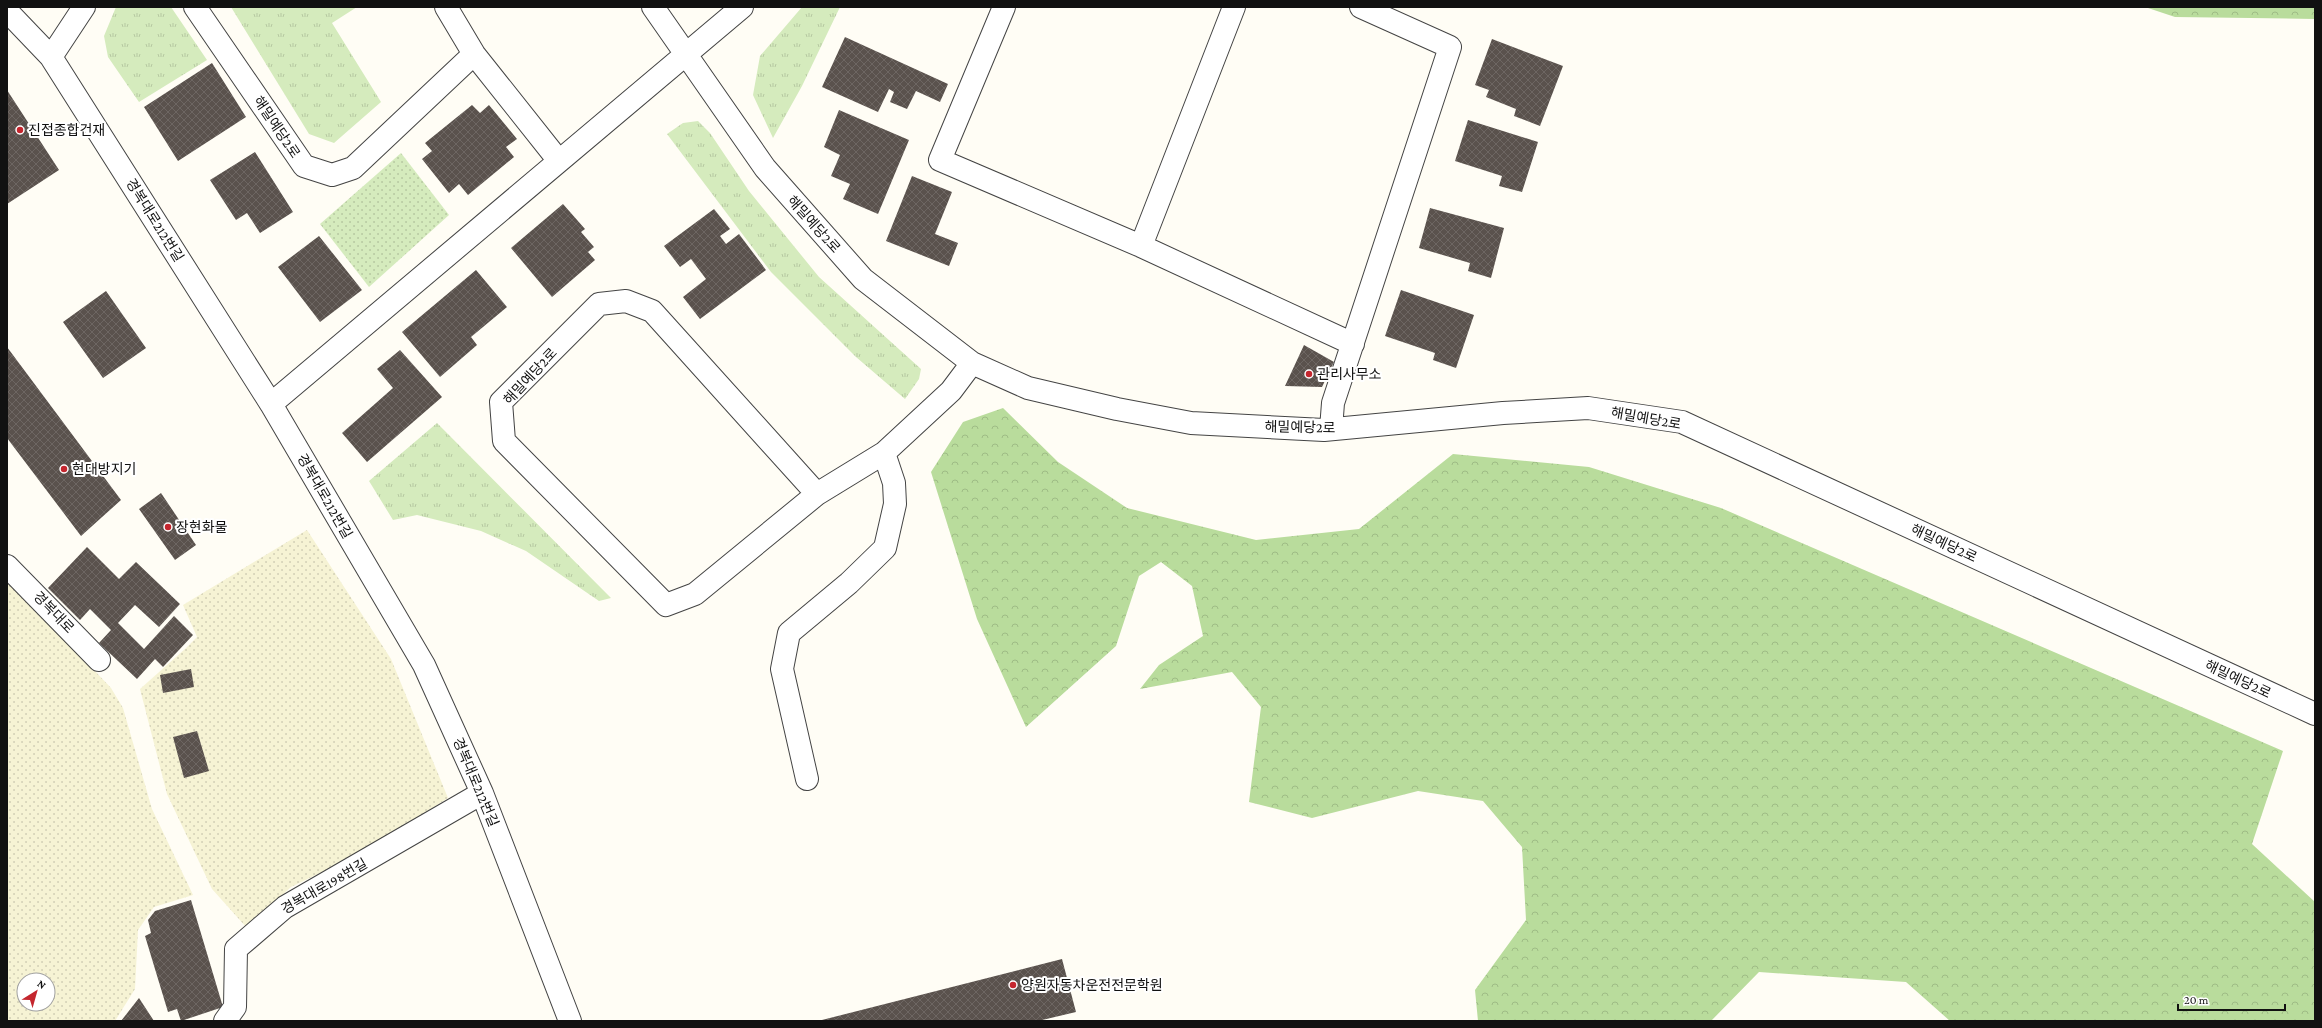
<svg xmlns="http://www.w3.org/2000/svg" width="2322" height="1028" font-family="'Crimson Pro','Noto Sans KR',serif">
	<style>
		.farmland { fill: url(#farmland-dots); fill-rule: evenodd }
		.grass { fill: url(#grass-tufts) }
		.forest { fill: url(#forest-crowns) }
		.garden { fill: url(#garden-dots) }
		.building { fill: url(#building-cross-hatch) }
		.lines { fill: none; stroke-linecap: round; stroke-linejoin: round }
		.minor-casing { stroke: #444; stroke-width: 24 }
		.minor { stroke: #fff; stroke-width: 22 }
		.poi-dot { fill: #c4262e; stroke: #fff; stroke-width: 1.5 }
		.labels { text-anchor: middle; stroke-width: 4; stroke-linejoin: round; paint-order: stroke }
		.street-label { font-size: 14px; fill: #111; stroke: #fff }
		.poi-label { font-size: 14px; fill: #111; stroke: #fff; text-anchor: start }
	</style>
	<defs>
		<pattern id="farmland-dots" width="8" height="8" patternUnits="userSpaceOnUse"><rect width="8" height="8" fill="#f6f3d4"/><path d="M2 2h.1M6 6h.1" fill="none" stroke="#d2cfb5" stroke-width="1.8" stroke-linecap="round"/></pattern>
		<pattern id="grass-tufts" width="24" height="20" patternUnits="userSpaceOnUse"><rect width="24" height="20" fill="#d5ebbd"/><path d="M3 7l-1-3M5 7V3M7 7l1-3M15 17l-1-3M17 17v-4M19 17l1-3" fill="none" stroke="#b6c8a1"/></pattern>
		<pattern id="forest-crowns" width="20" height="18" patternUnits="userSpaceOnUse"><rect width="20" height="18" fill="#b9dc9c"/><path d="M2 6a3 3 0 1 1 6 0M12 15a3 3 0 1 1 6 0" fill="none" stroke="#9ebc85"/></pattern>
		<pattern id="garden-dots" width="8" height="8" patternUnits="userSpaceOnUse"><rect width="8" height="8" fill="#d5ebbd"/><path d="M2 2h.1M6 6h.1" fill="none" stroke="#b6c8a1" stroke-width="1.8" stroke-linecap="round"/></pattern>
		<pattern id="building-cross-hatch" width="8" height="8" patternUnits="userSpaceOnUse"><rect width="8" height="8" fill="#5a524d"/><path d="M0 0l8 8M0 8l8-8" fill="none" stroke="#6d6662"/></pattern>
	</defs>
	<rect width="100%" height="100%" fill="#fffdf5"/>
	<path class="farmland" d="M 307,530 L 391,659 L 448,798 L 363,852 L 291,887 L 247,928 L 212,889 L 167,794 L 140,689 L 185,649 L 197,637 L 183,605 Z
		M 7,578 L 111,688 L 123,708 L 152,809 L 193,895 L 154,907 L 138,930 L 135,989 L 115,1021 L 7,1021 ZM 24,980 L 48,980 L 48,1004 L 24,1004 Z"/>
	<path class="grass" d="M 116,7 L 171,7 L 207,60 L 139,102 L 108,57 L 104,36 Z
		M 231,7 L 357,7 L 332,23 L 381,102 L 334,143 L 309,134 Z
		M 802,7 L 840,7 L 802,86 L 773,138 L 753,95 L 760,56 Z
		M 698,121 L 710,133 L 749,191 L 819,277 L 921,369 L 919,379 L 905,399 L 856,357 L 771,272 L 667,134 L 683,123 Z
		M 437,423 L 611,598 L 599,601 L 526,551 L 481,531 L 417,515 L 393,520 L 369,481 Z"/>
	<path class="forest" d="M 2145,7 L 2315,7 L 2315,19 L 2175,17 Z
		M 1003,408 L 1058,462 L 1127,508 L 1256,540 L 1359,529 L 1453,454 L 1589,467 L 1721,508 L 2283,751 L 2252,844 L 2315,902 L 2315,1021 L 1950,1021 L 1906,982 L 1759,972 L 1711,1021 L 1478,1021 L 1475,990 L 1526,920 L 1522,847 L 1483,801 L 1418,791 L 1312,818 L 1249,802 L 1261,707 L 1232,672 L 1140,689 L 1159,665 L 1203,636 L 1192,586 L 1161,562 L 1139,576 L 1116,646 L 1026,727 L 977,619 L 931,472 L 963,422 Z"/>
	<path class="garden" d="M 401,153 L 449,215 L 369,287 L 320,224 Z"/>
	<path class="building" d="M 845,37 L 948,84 L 940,102 L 916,91 L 907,109 L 890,102 L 894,92 L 889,89 L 878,112 L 822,87 Z
		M 1492,39 L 1563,66 L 1540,126 L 1514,116 L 1516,109 L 1486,97 L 1489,90 L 1475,85 Z
		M 212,63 L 246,117 L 178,161 L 144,107 Z
		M 7,90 L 59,170 L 7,204 Z
		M 472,105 L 480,113 L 489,105 L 517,139 L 506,147 L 514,157 L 468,195 L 459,184 L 449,193 L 422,159 L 432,151 L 425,143 Z
		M 839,110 L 909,140 L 878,214 L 843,199 L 850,184 L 831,176 L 840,155 L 824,147 Z
		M 1468,120 L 1538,142 L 1522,192 L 1499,186 L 1502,176 L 1455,161 Z
		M 255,152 L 293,212 L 260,233 L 247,213 L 236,220 L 210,180 Z
		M 912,176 L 952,192 L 935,234 L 958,243 L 949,266 L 886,241 Z
		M 563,204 L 585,229 L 581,232 L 594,247 L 588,252 L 595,260 L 552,297 L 511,248 Z
		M 1430,208 L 1504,228 L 1491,278 L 1468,271 L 1470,263 L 1419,248 Z
		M 714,209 L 730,229 L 720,236 L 726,244 L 739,234 L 766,270 L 700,319 L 683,297 L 706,279 L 691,259 L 680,267 L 664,246 Z
		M 319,236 L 362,290 L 320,322 L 278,267 Z
		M 476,270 L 507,307 L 471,337 L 477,345 L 440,377 L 402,332 Z
		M 1401,290 L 1474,315 L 1456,368 L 1433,360 L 1435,353 L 1385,336 Z
		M 106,291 L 146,348 L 103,378 L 63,322 Z
		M 1304,345 L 1334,362 L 1322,387 L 1285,386 Z
		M 7,347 L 121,500 L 81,536 L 7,438 Z
		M 400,350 L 442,397 L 367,462 L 342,433 L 393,388 L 377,369 Z
		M 161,493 L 196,545 L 175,560 L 139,509 Z
		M 87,547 L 119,579 L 136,562 L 180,604 L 159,627 L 135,605 L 118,623 L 144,649 L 174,616 L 193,635 L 163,667 L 155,659 L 137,679 L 99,643 L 111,630 L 90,609 L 80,620 L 48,588 Z
		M 191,669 L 194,687 L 163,693 L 160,675 Z
		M 197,731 L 209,771 L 184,778 L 173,737 Z
		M 191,900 L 223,1007 L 181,1021 L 177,1009 L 168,1012 L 145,936 L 151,933 L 148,920 L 155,911 Z
		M 1062,959 L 1076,1012 L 1038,1021 L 818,1021 Z
		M 139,998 L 154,1021 L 121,1021 Z"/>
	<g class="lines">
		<g class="minor-casing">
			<path id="minor" d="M 195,7 L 304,166 L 332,175 L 353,168 L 474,54
				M 446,7 L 474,54 L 559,161
				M 653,7 L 765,168 L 863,279 L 972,363 L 1028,388 L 1117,409 L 1191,423 L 1324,430 L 1503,413 L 1588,408 L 1682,422 L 2315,714
				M 1004,7 L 940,160 L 1141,246 L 1353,344
				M 7,11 L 51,57 L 271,404 L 424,665 L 482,793 L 570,1021
				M 51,57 L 84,7
				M 1141,246 L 1234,7
				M 271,404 L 742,7
				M 1331,429 L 1333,403 L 1450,47 L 1361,7
				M 817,494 L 652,311 L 626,301 L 599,304 L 501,402 L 504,441 L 666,605 L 695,594 L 817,494 L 884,453 L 951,391 L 972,363
				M 7,566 L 99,660
				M 807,779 L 782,669 L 789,633 L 849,583 L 885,548 L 895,504 L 894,483 L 884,453
				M 225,1021 L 235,1007 L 236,949 L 285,907 L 482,793"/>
		</g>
		<use href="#minor" class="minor"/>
	</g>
	<g class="poi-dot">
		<circle cx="20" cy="130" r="4"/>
		<circle cx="1309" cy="374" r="4"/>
		<circle cx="64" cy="469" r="4"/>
		<circle cx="168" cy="527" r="4"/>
		<circle cx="1013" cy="985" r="4"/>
	</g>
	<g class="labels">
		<g class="street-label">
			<text transform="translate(277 127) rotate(56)" y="5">해밀예당2로</text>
			<text transform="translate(155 220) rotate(58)" y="5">경복대로212번길</text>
			<text transform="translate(814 224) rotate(48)" y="5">해밀예당2로</text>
			<text transform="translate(530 376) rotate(-47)" y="5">해밀예당2로</text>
			<text transform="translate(1646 418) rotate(10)" y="5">해밀예당2로</text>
			<text transform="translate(1300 427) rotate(1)" y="5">해밀예당2로</text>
			<text transform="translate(325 496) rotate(60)" y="5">경복대로212번길</text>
			<text transform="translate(1944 543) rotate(25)" y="5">해밀예당2로</text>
			<text transform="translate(54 612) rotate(46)" y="5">경복대로</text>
			<text transform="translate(2238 679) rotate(25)" y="5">해밀예당2로</text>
			<text transform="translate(476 782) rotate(67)" y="5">경복대로212번길</text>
			<text transform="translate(324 886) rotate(-30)" y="5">경복대로198번길</text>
		</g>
		<g class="poi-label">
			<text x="28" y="135">진접종합건재</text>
			<text x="1317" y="379">관리사무소</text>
			<text x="72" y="474">현대방지기</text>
			<text x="176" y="532">장현화물</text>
			<text x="1021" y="990">양원자동차운전전문학원</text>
		</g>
	</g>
	<rect width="2322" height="1028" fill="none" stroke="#111111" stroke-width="16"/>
	<g transform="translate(36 992) rotate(37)"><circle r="19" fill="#ffffff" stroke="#a0a0a0"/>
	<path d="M0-3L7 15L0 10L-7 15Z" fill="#c4262e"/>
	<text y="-6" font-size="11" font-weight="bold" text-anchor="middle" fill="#111111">N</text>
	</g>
	<path d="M2178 1004v6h107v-6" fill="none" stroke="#111111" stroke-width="2"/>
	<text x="2184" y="1004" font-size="12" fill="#111111" stroke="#ffffff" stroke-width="3" paint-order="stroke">20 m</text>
</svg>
